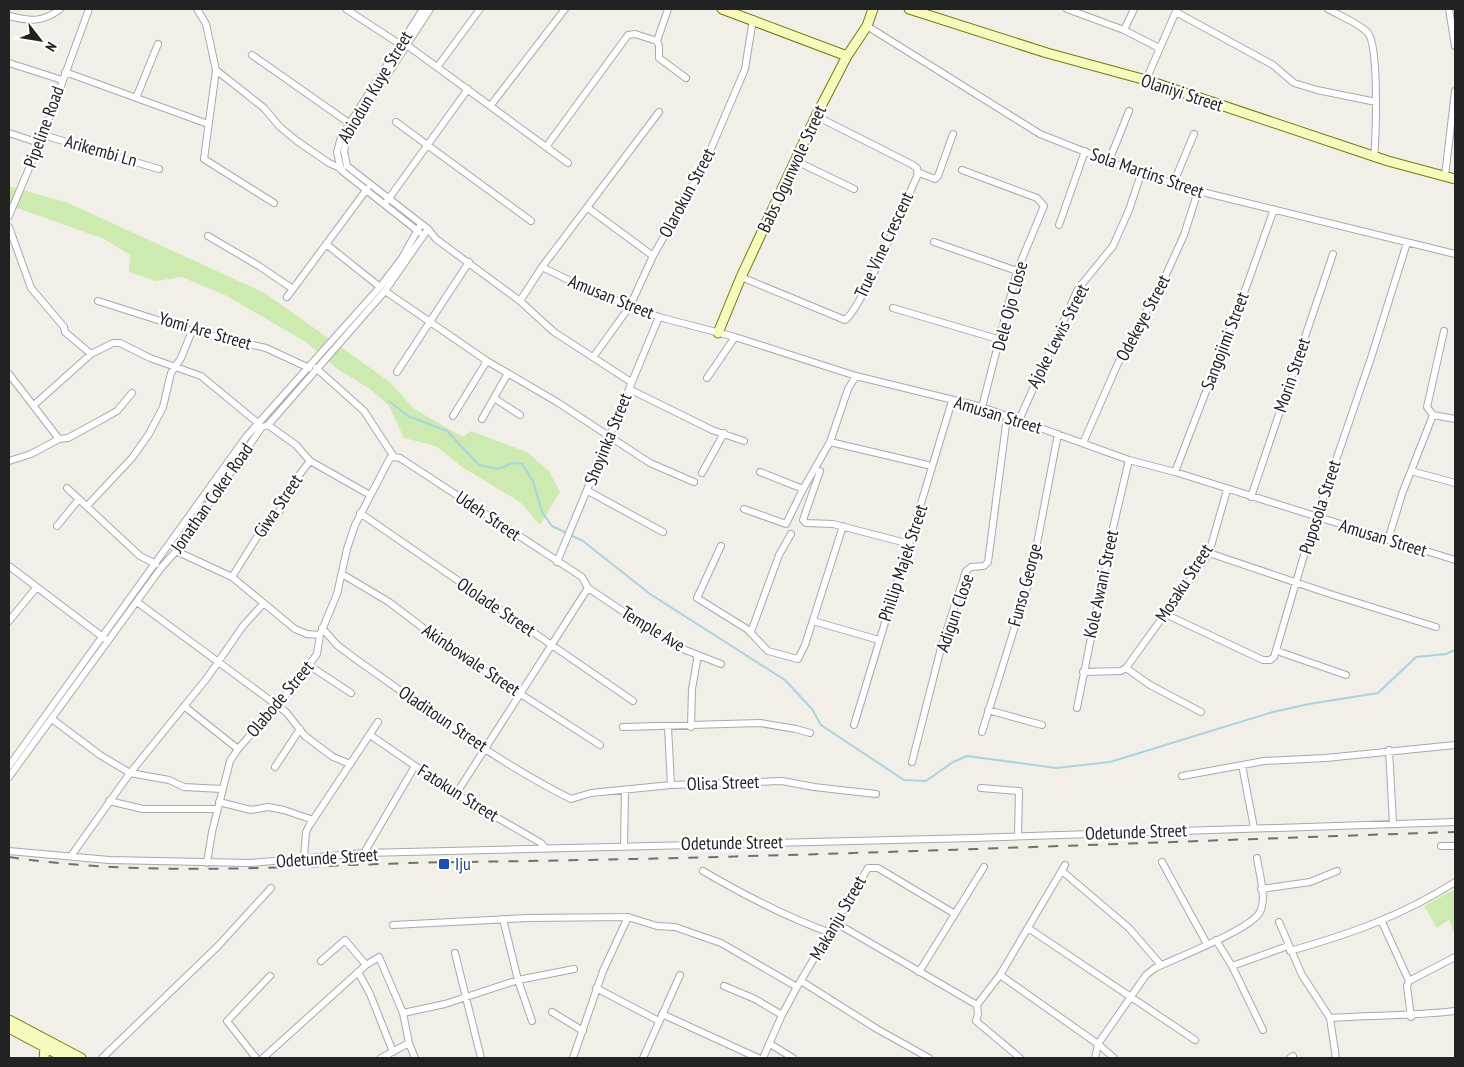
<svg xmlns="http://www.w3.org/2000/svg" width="1464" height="1067" font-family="'PT Sans Narrow',sans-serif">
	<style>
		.grass { fill: #cdebb0 }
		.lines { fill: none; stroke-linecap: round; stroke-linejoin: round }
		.stream { stroke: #aad3df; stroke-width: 2 }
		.street-casing { stroke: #a9a9a9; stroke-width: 8 }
		.secondary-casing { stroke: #707d05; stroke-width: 11 }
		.street { stroke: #fff; stroke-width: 6 }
		.secondary { stroke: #f7fabf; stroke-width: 9 }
		.rail { stroke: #707070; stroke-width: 2; stroke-dasharray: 10 10; stroke-linecap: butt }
		.transit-dot { fill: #1a4fb4; stroke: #fff; stroke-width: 2 }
		.labels { text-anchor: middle; stroke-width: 4.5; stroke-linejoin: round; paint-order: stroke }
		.street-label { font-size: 18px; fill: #222; stroke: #fff }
		.transit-label { font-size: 18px; fill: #164399; stroke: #fff; text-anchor: start }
	</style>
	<rect width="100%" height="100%" fill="#f2efe9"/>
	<path class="grass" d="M 9,186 L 68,203 L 265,293 L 390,382 L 414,409 L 463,437 L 471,431 L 527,452 L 549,471 L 560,492 L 540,525 L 520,502 L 462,467 L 436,446 L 404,438 L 389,406 L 370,389 L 336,368 L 306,342 L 227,296 L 182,277 L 156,281 L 129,272 L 130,255 L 104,239 L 9,205 Z
		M 1455,889 L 1455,935 L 1449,920 L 1437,928 L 1424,906 Z"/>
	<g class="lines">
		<path class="stream" d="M 389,401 L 408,416 L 447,431 L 479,465 L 498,469 L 513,463 L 522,464 L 533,481 L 542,512 L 552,526 L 583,541 L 650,594 L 785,680 L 812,709 L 821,725 L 904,780 L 926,781 L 953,762 L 967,756 L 1056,768 L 1110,762 L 1273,712 L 1309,704 L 1378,693 L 1416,657 L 1446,654 L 1455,650"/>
		<g class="street-casing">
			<path id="street" d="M 197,9 L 206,24 L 216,70 L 204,159 L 274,203
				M 346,9 L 401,45
				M 430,9 L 347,137 L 344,151 L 347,166 L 428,229 L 436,239 L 520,301 L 554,332 L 631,382
				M 1067,9 L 1124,30 L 1159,48
				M 1328,9 C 1340,16 1359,23 1368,33 C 1379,46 1376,136 1374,157
				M 1449,9 L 1455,46
				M 1176,12 L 1273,65 L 1294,83 L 1317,90 L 1376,102
				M 9,16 C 29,21 43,23 60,9
				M 867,26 L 1040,134 L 1141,174 L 1198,191 L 1455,254
				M 1124,30 L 1134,9
				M 657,41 L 659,46 L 659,58 L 686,78
				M 404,43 L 568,163
				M 252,55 L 349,123
				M 9,63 L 62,80
				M 438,66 L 480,9
				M 216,70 L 264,108 L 280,127 L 297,141 L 329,163 L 342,169
				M 65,72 L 208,124
				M 1146,80 L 1177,9
				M 136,98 L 158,44
				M 491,105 L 565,9
				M 396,122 L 531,221
				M 9,133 L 39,143
				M 43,135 L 159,169
				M 546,147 L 628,35 L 635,34 L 657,41 L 668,9
				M 796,161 L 854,189
				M 1109,161 L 1129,111
				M 962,170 L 1037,198 L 1044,206 L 1017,271 L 982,407
				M 917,172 L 935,179 L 938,176 L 953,134
				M 1445,176 L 1455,91
				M 1173,184 L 1194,134
				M 387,201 L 468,89
				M 588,208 L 653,256
				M 9,216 L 43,135 L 89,9
				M 1059,225 L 1085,151
				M 9,227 L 31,288 L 64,327 L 65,332 L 91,354
				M 419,232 L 341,170 L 337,152 L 341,137 L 423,9
				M 208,236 L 259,266 L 293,289
				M 934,242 L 1017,271
				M 326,244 L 380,287
				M 542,267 L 589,290 L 659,317 L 735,337 L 856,376 L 982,407 L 1129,460 L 1175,472 L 1455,560
				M 741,277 L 845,320 C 862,308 906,200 918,174 L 917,168 L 911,164 L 816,116
				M 385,291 L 487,361 L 557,402 L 650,463 L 694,482
				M 287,297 L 367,189
				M 98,301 L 192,331 L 266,348 L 309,368
				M 520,301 L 542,267 L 659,112
				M 893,308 L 1001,340
				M 594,356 L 630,306 L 653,256 L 705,163 L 745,69 L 753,19
				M 316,368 L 364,411 L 394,457
				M 397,372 L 469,262
				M 9,374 L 59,439
				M 707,378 L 735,337
				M 629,389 L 712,430 L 744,441
				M 494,398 L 520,415
				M 34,405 L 91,354 L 113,343 L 120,343 L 150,358 L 201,376 L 258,423
				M 1433,415 L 1455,419
				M 453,416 L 487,361
				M 482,419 L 508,373
				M 1019,420 L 1078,289 L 1113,246 L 1129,210 L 1141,174
				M 268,425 L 296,445 L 310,461 L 370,495
				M 830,442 L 932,466
				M 1083,443 L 1119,361 L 1165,277 L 1184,235 L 1198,191
				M 394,457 L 400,458 L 582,577 L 588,588 L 456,794
				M 9,461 L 31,454 L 59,439 L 68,438 L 101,420 L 117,411 L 132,393
				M 820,471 L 803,520 L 806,523 L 833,524 L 910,544
				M 1411,471 L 1455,483
				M 760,472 L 803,489
				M 1175,472 L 1248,282 L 1274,209
				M 702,473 L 724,433
				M 67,488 L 140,556 L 156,564
				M 588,491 L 663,532
				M 1251,497 L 1333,254
				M 87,506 L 132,458 L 149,434 L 163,407 L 171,373 L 181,358 L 192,331
				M 744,509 L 786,524 L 803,489 L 830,442 L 848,389 L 856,376
				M 360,513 L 633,701
				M 57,526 L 79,499
				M 1388,540 L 1402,494 L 1433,415 L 1427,407 L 1444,331
				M 721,546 L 697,598 L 747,629 L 768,651 L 798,659 L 805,645 L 843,526
				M 176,551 L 232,577 L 295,629 L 307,634 L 320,635
				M 1209,553 L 1333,595 L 1436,627
				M 557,562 L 659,317
				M 9,566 L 104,638
				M 342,574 L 389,602 L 452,650 L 600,745
				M 232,577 L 257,537 L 278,514 L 293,483 L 310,461
				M 588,588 L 675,646 L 721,664
				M 137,602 L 286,712 L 305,736 L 333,757 L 350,764
				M 1165,614 L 1263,660 L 1270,660 L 1274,657 L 1307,545 L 1371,358 L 1407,243
				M 9,621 L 36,588
				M 813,621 L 879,640
				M 322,628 L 337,645 L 357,660 C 427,709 495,761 571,799 L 591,793 L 671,785 L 782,781 L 814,787 L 876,794
				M 751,632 L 779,555 L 791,534
				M 1277,651 L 1346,675
				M 310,666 L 351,693
				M 1126,668 L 1209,553 L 1227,490
				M 1083,672 L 1121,671 L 1126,668 L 1150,685 L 1201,712
				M 184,706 L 238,749
				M 1077,708 L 1113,528 L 1129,460
				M 988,710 L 1042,725
				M 52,719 L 100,755 L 130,773 L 169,780 L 184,787 L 222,789
				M 854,725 L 952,401
				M 623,727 L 760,723 L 796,729 L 810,733
				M 668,727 L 671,785
				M 691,727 L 692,689 L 698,655
				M 982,732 L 1031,575 L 1058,434
				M 370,735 L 456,794 L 541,843 L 546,849
				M 1389,750 L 1393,823
				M 912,762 L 941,648 L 966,571 L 971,567 L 984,566 L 988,562 L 1007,417
				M 1242,765 L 1254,828
				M 9,766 L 246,437 L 380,287 L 402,258 L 421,224
				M 275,767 L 300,729
				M 1182,776 L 1264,761 L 1326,758 L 1455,745
				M 9,777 L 161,568 L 176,551 L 262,427 L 268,425 L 385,291 L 428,229
				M 981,788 L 1019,791 L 1018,835
				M 109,801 L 143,809 L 217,809
				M 219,802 L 251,810 L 268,807 L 284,810 L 313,820
				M 1441,846 L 1455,846
				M 624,847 L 625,790
				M 9,851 L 109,860 L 250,863 L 364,853 L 974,838 L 1455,822
				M 364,853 L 415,766
				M 71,856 L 130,773 L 207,678 L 243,626 L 263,604
				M 304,857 L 306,832 L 309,826 L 378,722
				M 1162,862 L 1207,944
				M 207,863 L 212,832 L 230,761 L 238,749 L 295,684 L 317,654 L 320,635 L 337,594 L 347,549 L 355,525 L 390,458 L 394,457
				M 703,871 C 744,895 785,917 831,933
				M 1062,871 L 1129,928 L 1161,965
				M 1261,889 L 1310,882 L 1337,871
				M 503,919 L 518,980 L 532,1021
				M 1279,922 L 1302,975 L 1330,1018 L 1336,1058
				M 1382,922 L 1409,981
				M 836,923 L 977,1005 L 1000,975 L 1065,865
				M 393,925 L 527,918 L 628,917 L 657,926 L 675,927 L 721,943 L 797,987
				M 1028,928 L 1195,1040
				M 1216,940 L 1232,966 L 1263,1030
				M 1290,951 C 1350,934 1402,916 1455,882
				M 455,953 L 481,1058
				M 321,961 L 345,940 L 366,965
				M 1232,966 L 1288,946
				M 358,972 L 370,994 L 393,1052
				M 919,972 L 984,867
				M 1000,975 L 1098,1044 L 1114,1058
				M 801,981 L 877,1029 L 929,1058
				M 724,986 L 755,999 L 782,1015
				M 596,988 L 659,1021
				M 977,1005 L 978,1014 L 976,1021 L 1020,1058
				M 552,1012 L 583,1031
				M 403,1013 L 445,1004 L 518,980 L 574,969
				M 662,1014 L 758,1058
				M 1411,1017 L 1407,986 L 1409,981 L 1455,957
				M 1330,1018 C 1372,1015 1413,1016 1455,1011
				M 770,1044 L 793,1058
				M 102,1058 L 218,946 L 271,888
				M 256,1058 L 227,1021 L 270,976
				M 263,1058 L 366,965 L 379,957 L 403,1013 L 409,1043 L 415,1058
				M 381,1058 L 409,1043
				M 573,1058 L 603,971 L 628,917
				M 643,1058 L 680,975
				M 763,1058 L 782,1015 L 797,987 L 868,868 L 878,868 L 955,914
				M 1095,1058 L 1098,1044 L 1146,975 L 1155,968 C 1176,958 1250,930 1260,912 C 1267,898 1259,873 1257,858
				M 1290,1058 L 1293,1056"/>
		</g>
		<g class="secondary-casing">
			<path id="secondary" d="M 722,9 L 847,56
				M 909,9 L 1047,53 L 1146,80 L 1388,161 L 1455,179
				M 718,333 L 741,277 L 816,116 L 847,56 L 867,26 L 873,9
				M 9,1020 L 81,1058
				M 9,1028 L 65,1058
				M 44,1058 L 45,1048"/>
		</g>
		<use href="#street" class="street"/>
		<use href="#secondary" class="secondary"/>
		<path class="rail" d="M 9,857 C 158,879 309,864 459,862 C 791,858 1123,843 1455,832"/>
	</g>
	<rect class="transit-dot" x="438" y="858" width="12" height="12" rx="2.5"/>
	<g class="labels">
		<g class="street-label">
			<text transform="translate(375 87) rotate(-59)" y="6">Abiodun Kuye Street</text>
			<text transform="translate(1182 93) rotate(18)" y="6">Olaniyi Street</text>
			<text transform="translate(44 127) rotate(-70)" y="6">Pipeline Road</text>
			<text transform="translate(101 151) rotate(16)" y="6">Arikembi Ln</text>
			<text transform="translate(792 169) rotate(-65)" y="6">Babs Ogunwole Street</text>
			<text transform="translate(1147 173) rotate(19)" y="6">Sola Martins Street</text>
			<text transform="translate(687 193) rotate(-62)" y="6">Olarokun Street</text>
			<text transform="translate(884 245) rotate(-65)" y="6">True Vine Crescent</text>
			<text transform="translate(611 297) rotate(22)" y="6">Amusan Street</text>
			<text transform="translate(1010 306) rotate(-75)" y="6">Dele Ojo Close</text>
			<text transform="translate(1143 318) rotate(-62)" y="6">Odekeye Street</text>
			<text transform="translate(205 331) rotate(16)" y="6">Yomi Are Street</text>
			<text transform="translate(1058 336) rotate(-63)" y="6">Ajoke Lewis Street</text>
			<text transform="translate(1225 341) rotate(-69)" y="6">Sangojimi Street</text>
			<text transform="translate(1292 375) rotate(-71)" y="6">Morin Street</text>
			<text transform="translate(998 415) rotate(17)" y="6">Amusan Street</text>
			<text transform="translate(608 439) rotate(-68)" y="6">Shoyinka Street</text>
			<text transform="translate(212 498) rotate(-55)" y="6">Jonathan Coker Road</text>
			<text transform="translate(278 506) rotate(-56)" y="6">Giwa Street</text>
			<text transform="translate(1320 507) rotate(-72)" y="6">Puposola Street</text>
			<text transform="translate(488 516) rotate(34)" y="6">Udeh Street</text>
			<text transform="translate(1383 538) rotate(17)" y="6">Amusan Street</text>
			<text transform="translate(903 563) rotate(-72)" y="6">Phillip Majek Street</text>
			<text transform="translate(1184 583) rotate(-57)" y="6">Mosaku Street</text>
			<text transform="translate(1101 584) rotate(-78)" y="6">Kole Awani Street</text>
			<text transform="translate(1025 585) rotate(-75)" y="6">Funso George</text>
			<text transform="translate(496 607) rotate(34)" y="6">Ololade Street</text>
			<text transform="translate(955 613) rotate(-71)" y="6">Adigun Close</text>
			<text transform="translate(653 629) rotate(31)" y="6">Temple Ave</text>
			<text transform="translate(471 660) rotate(34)" y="6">Akinbowale Street</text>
			<text transform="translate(280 699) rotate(-50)" y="6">Olabode Street</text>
			<text transform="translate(443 719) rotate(34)" y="6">Oladitoun Street</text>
			<text transform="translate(723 783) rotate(-2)" y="6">Olisa Street</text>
			<text transform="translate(458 793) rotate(32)" y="6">Fatokun Street</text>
			<text transform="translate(1136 832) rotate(-2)" y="6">Odetunde Street</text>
			<text transform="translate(732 843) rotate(-1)" y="6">Odetunde Street</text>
			<text transform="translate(327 858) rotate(-4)" y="6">Odetunde Street</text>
			<text transform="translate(838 918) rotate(-60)" y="6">Makanju Street</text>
		</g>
		<g class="transit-label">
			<text x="455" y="870">Iju</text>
		</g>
	</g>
	<rect width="1464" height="1067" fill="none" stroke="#222222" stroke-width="20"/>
	<g transform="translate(40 40) rotate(121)" stroke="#ffffff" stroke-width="4" paint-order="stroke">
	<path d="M0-4L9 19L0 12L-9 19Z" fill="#222222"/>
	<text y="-8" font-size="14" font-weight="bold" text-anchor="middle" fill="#222222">N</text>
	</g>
</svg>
